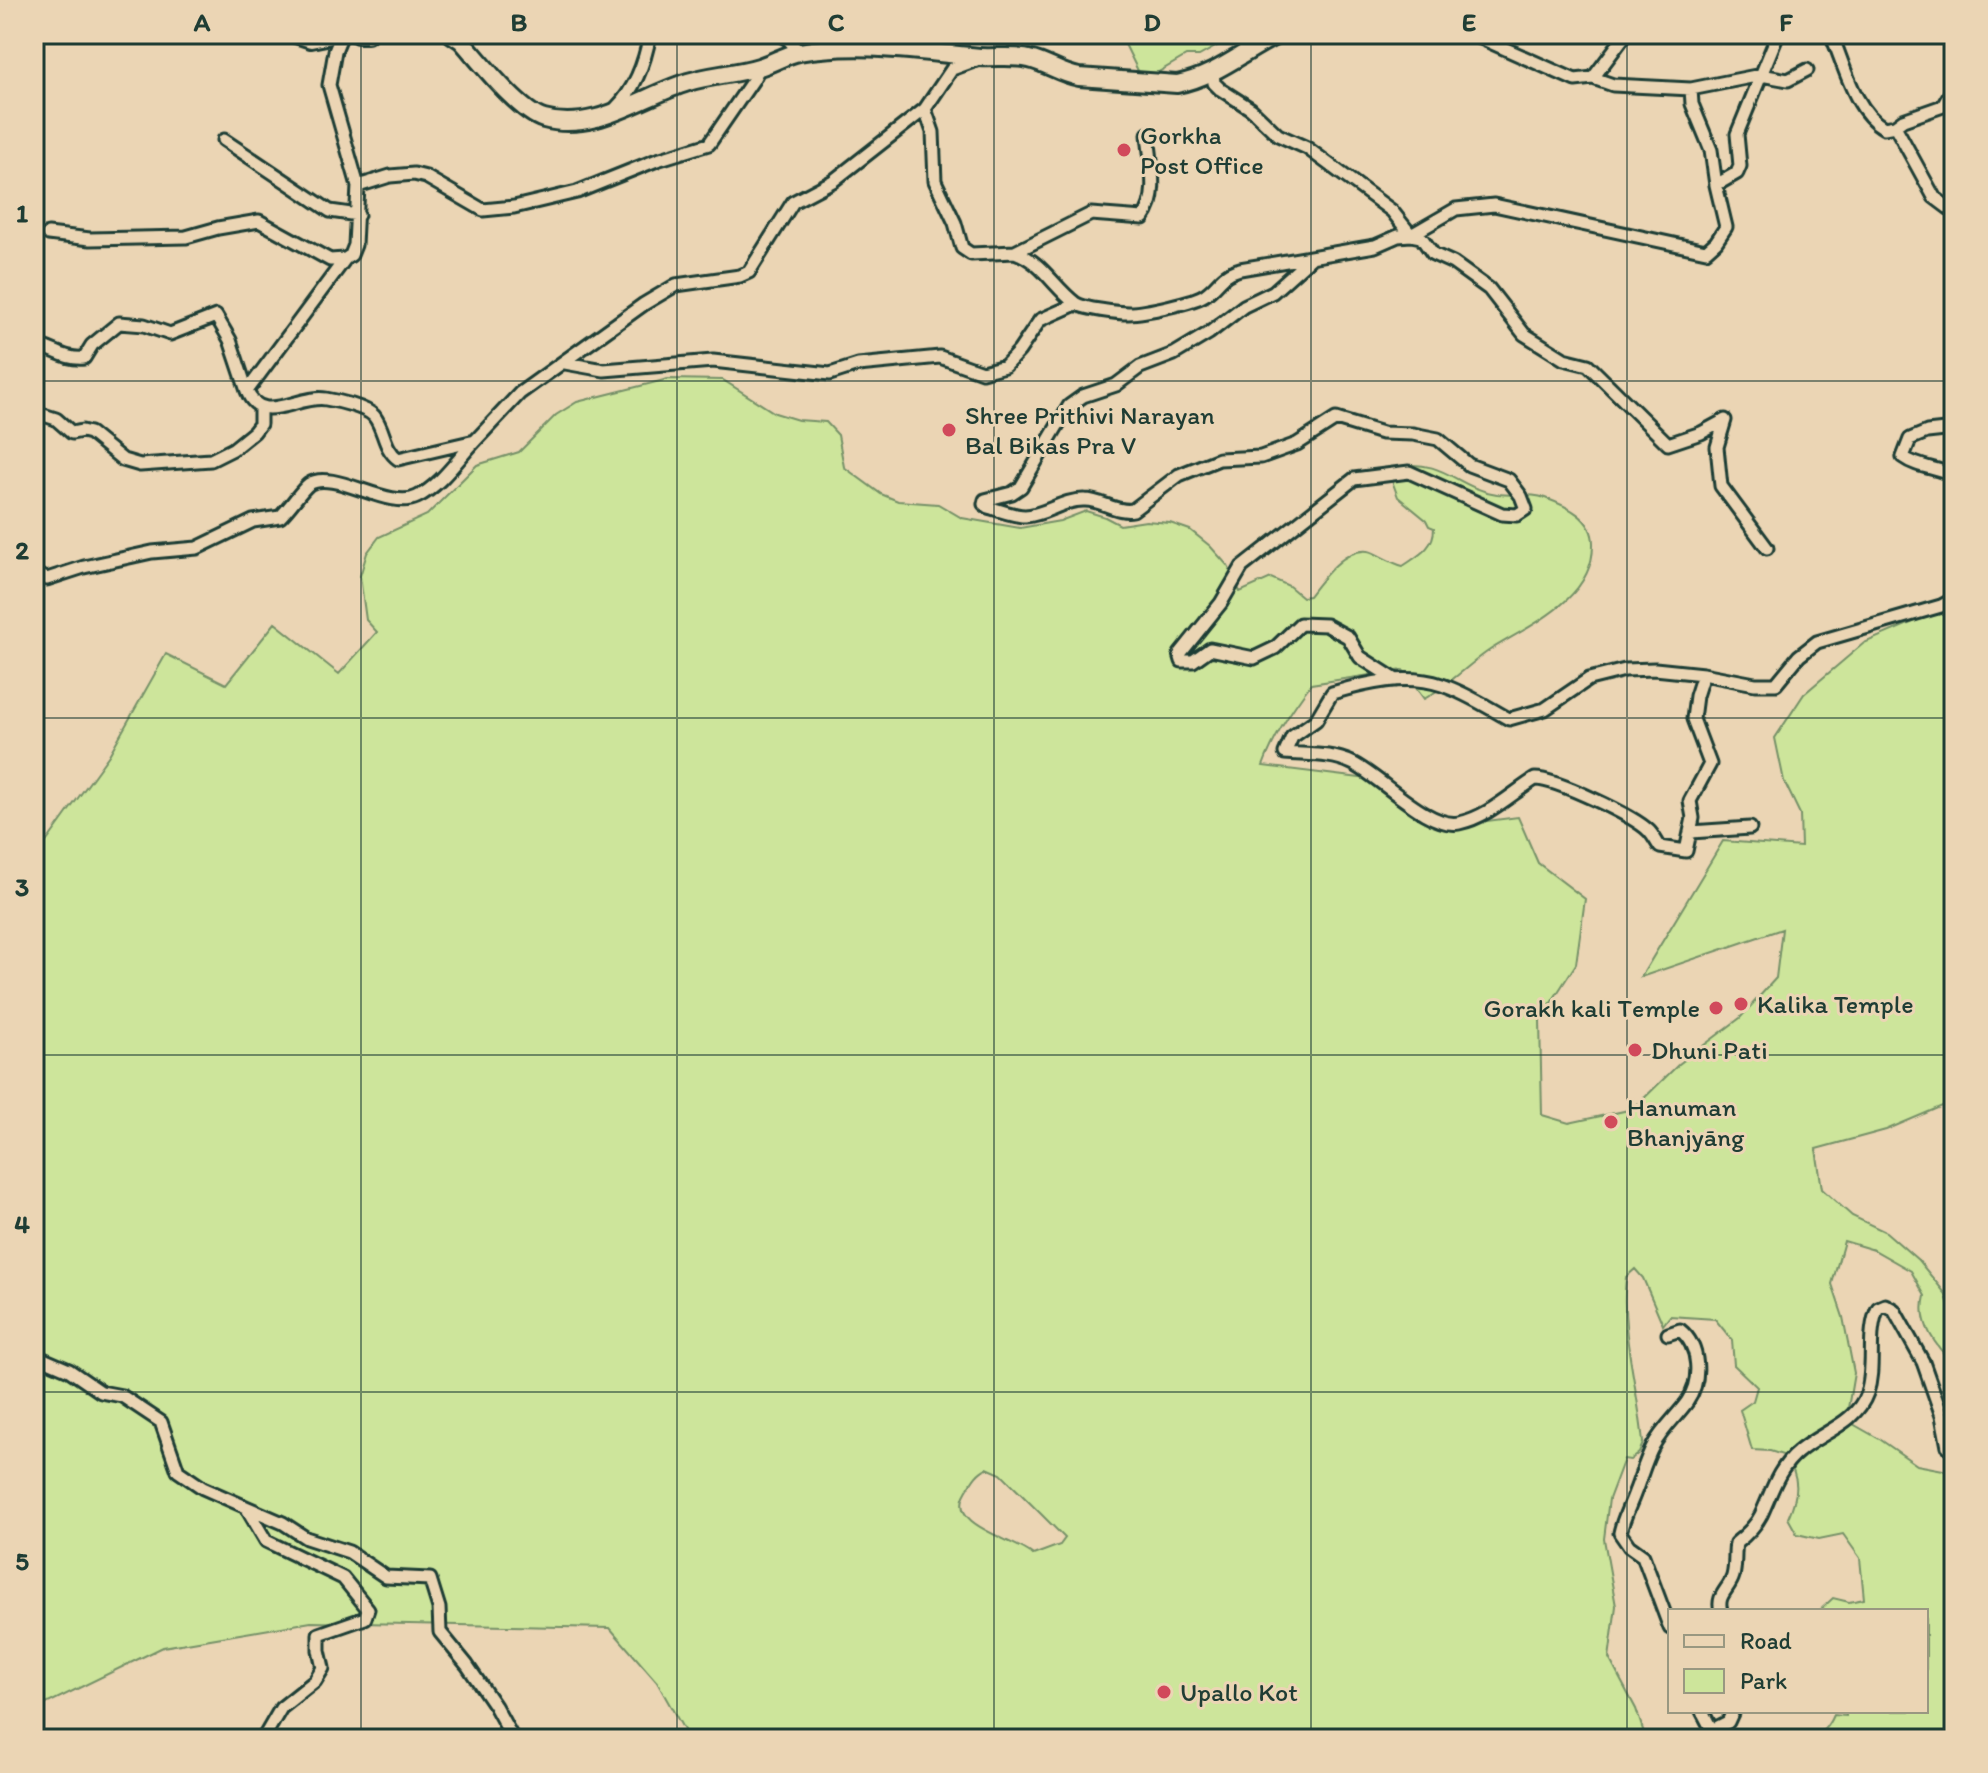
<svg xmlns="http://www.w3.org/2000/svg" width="1988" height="1773" font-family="Itim,sans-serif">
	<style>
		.green { fill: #cde59b; stroke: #769168; stroke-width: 2; fill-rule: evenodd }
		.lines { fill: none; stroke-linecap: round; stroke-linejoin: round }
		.street-casing { stroke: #1f3d34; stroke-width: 17 }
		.secondary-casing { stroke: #1f3d34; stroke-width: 22 }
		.street { stroke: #ebd5b4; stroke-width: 11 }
		.secondary { stroke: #ebd5b4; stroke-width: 16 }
		.grid { fill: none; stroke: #1f3d34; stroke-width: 2; stroke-opacity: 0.55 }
		.poi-dot { fill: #d1495b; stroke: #ebd5b4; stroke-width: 3 }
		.labels { text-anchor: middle; stroke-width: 6; stroke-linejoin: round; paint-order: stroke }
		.poi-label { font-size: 26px; fill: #1f3d34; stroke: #ebd5b4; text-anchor: start }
		.neatline { fill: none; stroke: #1f3d34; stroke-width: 3 }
		.grid-label { font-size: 26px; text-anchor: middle; font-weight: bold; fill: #1f3d34 }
	</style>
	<rect width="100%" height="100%" fill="#ebd5b4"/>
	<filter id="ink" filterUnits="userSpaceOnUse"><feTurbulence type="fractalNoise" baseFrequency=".0125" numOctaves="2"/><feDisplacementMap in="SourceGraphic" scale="16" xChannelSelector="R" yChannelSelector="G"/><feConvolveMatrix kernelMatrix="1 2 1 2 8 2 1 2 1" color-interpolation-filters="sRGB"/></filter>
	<g filter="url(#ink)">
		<path class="green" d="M 1120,34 L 1232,34 L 1226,38 L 1226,41 L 1199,56 L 1186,56 L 1143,81 Z
			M 668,379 L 723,380 L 775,413 L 798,420 L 826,422 L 838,435 L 844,467 L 881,494 L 898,501 L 938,504 L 962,518 L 1020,528 L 1060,521 L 1086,511 L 1105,517 L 1120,525 L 1146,521 L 1170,523 L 1190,530 L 1210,546 L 1228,566 L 1240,592 L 1271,578 L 1289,586 L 1302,597 L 1309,596 C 1321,580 1344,548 1368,551 C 1375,552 1391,563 1403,566 C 1419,555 1434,548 1434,528 L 1429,526 L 1426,520 L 1398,497 L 1391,478 L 1400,466 C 1444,459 1457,488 1497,494 C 1513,496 1530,493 1545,498 C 1567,506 1594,518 1593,545 C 1593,601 1527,626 1487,652 C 1466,667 1447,686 1424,699 L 1403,670 L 1311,684 C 1291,710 1274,736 1263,766 L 1376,780 L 1440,827 L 1518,817 L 1538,863 L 1585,899 L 1576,964 L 1540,1020 L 1542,1115 L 1569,1123 L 1633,1109 L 1679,1064 L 1740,1018 L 1776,978 L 1782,929 L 1641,977 L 1723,841 L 1801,847 L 1800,814 L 1784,781 L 1775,738 L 1804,694 L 1864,643 L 1946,608 L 1954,609 L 1954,1082 L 1951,1099 L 1945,1105 L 1886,1130 L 1816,1149 L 1822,1189 L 1852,1216 L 1886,1232 L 1918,1260 L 1945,1293 L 1954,1320 L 1954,1352 L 1946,1356 C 1930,1338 1919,1319 1925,1296 L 1911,1271 L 1874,1250 L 1844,1241 L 1832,1284 L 1843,1317 L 1854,1373 L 1846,1420 L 1881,1440 L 1917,1465 L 1954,1472 L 1954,1739 L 1810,1739 C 1822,1733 1828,1727 1833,1715 L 1846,1716 L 1846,1711 L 1926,1711 L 1926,1611 L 1819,1611 L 1833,1598 L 1849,1602 L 1864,1599 L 1860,1558 L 1843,1534 L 1819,1539 L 1797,1534 L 1788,1518 C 1799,1493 1800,1480 1786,1456 L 1770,1451 L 1752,1450 L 1740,1410 L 1753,1401 L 1757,1387 L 1734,1365 L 1732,1340 L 1715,1319 L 1670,1316 L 1663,1325 L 1643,1278 L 1635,1269 L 1626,1277 C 1620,1334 1638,1386 1643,1443 L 1639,1453 L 1630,1460 L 1624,1459 L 1609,1499 L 1604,1539 L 1616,1606 L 1609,1658 L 1636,1709 L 1646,1739 L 689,1739 L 657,1682 L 610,1628 L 311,1622 L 163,1647 L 34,1710 L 34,859 L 109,755 L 166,654 L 226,684 L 275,623 L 339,674 L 377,632 L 366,620 L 360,576 L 367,553 L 379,537 L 427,515 L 477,465 L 519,452 L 556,415 L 577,402 ZM 987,1468 L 1001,1474 L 1065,1538 L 1060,1545 L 1033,1555 C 1016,1539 945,1526 966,1492 C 972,1482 977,1472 987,1468 Z"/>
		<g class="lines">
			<g class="street-casing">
				<path id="street" d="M 342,34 L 335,51 L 329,85 L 358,186 L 390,176 L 414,174 L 426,177 L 483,210 L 514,207 L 577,192 L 657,160 L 709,144 L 753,80 L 759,68
					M 779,34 L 788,39 L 799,52
					M 1472,34 L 1575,80 L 1593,78 L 1626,34
					M 1831,34 C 1844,64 1854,111 1884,128 L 1895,126 L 1903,120 L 1943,106 L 1954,87
					M 1213,72 L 1214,83 L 1220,89 L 1251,109 L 1278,135 L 1307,148 L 1392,211 L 1411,235 L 1421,237 L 1433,254 L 1453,263 L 1489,289 L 1524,334 L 1564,359 L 1588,365 L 1668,444 L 1701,433 L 1725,420 L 1717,447 L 1721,486 L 1767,548
					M 1593,78 L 1613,85 L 1691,89 L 1761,75 L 1788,80 L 1807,70
					M 1691,89 L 1692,104 L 1711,150 L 1716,185 L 1737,173 L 1740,166 L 1737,134 L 1778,34
					M 616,108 C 636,88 645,62 650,34
					M 925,109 L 933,132 L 935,181 L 955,223 L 962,248 L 971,254 L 1015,252 L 1091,214 L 1143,218 C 1160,196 1150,161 1148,134
					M 1895,126 L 1934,197 L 1954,212
					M 224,140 L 330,211 L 358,215
					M 48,234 L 90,239 L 186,237 L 218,228 L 259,221 L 330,260 L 345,259 L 351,255 L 355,245 L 358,186
					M 1015,252 C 1041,261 1054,287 1075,303 C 1083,309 1119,313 1129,313 C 1143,313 1196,302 1206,294 C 1220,284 1221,274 1240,269 L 1375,246 L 1398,236 L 1411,235 L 1456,209 L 1494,205 L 1706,251 L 1716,242 L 1726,227 L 1716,185
					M 1311,258 L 1273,292 L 1244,306 L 1209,333 L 1174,354 L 1140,367 L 1116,385 L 1083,396 L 1069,406 L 1021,487 L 1012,493 L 985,500 L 984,504 L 988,507 C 999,510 1014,516 1025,516 C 1046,515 1063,499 1085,500 C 1102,500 1116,513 1133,510 L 1179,475 L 1219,459 L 1261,457 L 1297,444 L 1336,419 L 1382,433 L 1413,434 L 1438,439 L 1469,465 L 1509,480 L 1521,496 L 1526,509 L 1517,515 L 1502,514 L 1409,472 L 1354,479 L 1242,567 L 1221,603 L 1180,654 L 1182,661 L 1193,661 L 1210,649 L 1254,658 L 1275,648 L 1300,624 L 1326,625 L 1348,637 L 1360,657 L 1396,680
					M 345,259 L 247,391 C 261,427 299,394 326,399 C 338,401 366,407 374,416 C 385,430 383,448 398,459 L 475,441 L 520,393 L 644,304 L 676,285 L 740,276 L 749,272 L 793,202 L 833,181 L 925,109 L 952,69 L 979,59
					M 34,344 C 52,348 65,360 84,358 L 92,345 L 119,323 L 144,325 L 170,334 L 216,316 L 230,340 L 247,391
					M 565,363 L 604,370 L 713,361 L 830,374 L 858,365 L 940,357 L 982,372 L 1005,366 L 1019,351 L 1040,320 L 1076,304
					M 34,412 L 56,419 L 72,433 L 82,431 L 90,433 L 123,460 L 140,465 L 211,460 L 233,449 L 254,432 L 260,424 L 260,408
					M 1954,429 L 1927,432 L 1910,439 L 1903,457 C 1918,468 1937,467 1954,476
					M 34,574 L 47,579 L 84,567 L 152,552 L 197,548 L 253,521 L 280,517 C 288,510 302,489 309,484 C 333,468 389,511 417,497 C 440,486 458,459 475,441
					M 1703,674 L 1696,696 L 1693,719 L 1710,764 L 1690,801 L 1693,818 L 1686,851 L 1660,847 C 1656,842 1654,836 1649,831 C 1634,816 1556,779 1535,779 C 1511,794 1488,817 1459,823 C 1428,829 1381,777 1352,763 C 1331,753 1308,755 1285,753 L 1292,737 L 1316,720 L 1332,693 C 1366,683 1406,673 1442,685 C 1466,693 1487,707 1509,719 L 1545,709 L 1589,679 L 1625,670 L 1655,669 L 1703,674 L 1755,684 L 1776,684 L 1799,656 L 1817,642 L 1941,606 L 1954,599
					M 1691,832 L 1750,828
					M 1668,1334 L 1680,1330 C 1700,1346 1702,1380 1687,1402 C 1676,1417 1662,1429 1653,1446 C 1645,1461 1641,1477 1635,1492 C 1630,1506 1623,1518 1620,1533 L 1629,1546 L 1643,1556 L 1670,1628
					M 34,1355 L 69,1370 L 101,1392 L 122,1396 L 161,1422 L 178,1471 L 203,1488 L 246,1507 L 266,1541 L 343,1578 L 368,1609 L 365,1618 L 319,1634 L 319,1650 L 323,1668 L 315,1681 L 281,1708 L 263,1739
					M 246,1507 L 283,1523 L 306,1538 L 349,1552 L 386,1577 L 430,1579 L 439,1608 L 440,1632 L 467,1665 L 495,1706 L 513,1739
					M 1721,1611 C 1716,1595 1729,1590 1733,1576 C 1736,1565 1734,1554 1736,1543 C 1746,1535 1755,1527 1761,1515 C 1771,1494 1778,1468 1798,1452 C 1821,1432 1856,1424 1867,1393 C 1876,1366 1866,1334 1878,1308 L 1885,1305 L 1894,1310 L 1923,1362 L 1942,1416 L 1948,1447 L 1954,1451
					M 1702,1711 L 1712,1730 L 1728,1722 L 1733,1711"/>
			</g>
			<g class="secondary-casing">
				<path id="secondary" d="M 296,34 L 311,39 L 336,34
					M 358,34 L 367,34
					M 452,34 L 461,40 C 479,60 519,112 544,119 C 595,133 642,96 688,82 C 711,75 736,74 759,67 C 773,63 785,55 799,52 C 860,41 920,52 980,57 C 996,58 1013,55 1029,59 C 1047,63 1061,74 1079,77 L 1177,84 C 1215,77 1245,50 1279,34"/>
			</g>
			<use href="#street" class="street"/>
			<use href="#secondary" class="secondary"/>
		</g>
	</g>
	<path class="grid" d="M 361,34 L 361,1739M 677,34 L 677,1739M 994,34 L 994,1739M 1311,34 L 1311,1739M 1627,34 L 1627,1739M 34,381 L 1954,381M 34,718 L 1954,718M 34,1055 L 1954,1055M 34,1392 L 1954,1392"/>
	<g class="poi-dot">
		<circle cx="1124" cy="150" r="8"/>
		<circle cx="949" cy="430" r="8"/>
		<circle cx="1741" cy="1004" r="8"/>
		<circle cx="1716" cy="1008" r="8"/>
		<circle cx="1635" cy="1050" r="8"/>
		<circle cx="1611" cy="1122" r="8"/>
		<circle cx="1164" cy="1692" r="8"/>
	</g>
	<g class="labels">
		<g class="poi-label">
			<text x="1140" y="144">Gorkha<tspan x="1140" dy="30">Post Office</tspan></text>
			<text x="965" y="424">Shree Prithivi Narayan<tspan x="965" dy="30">Bal Bikas Pra V</tspan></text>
			<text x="1757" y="1013">Kalika Temple</text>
			<text x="1700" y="1017" text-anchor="end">Gorakh kali Temple</text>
			<text x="1651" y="1059">Dhuni Pati</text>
			<text x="1627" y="1116">Hanuman<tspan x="1627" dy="30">Bhanjyāng</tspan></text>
			<text x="1180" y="1701">Upallo Kot</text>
		</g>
	</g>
	<rect width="1988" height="1773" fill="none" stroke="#ebd5b4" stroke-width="88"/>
	<rect x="1668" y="1609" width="260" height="104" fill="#ebd5b4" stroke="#999881" stroke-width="2"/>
	<rect x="1684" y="1635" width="40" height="12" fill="#ebd5b4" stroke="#999881" stroke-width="2"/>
	<text x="1740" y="1649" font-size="24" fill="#1f3d34">Road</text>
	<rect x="1684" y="1669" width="40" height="24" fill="#cde59b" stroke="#999881" stroke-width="2"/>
	<text x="1740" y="1689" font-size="24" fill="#1f3d34">Park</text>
	<rect x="44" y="44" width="1900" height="1685" class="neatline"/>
	<g class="grid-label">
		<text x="202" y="31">A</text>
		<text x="519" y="31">B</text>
		<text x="836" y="31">C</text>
		<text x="1152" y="31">D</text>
		<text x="1469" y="31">E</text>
		<text x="1786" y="31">F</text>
		<text x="22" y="222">1</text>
		<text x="22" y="559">2</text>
		<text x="22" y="896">3</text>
		<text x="22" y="1233">4</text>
		<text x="22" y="1570">5</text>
	</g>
</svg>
